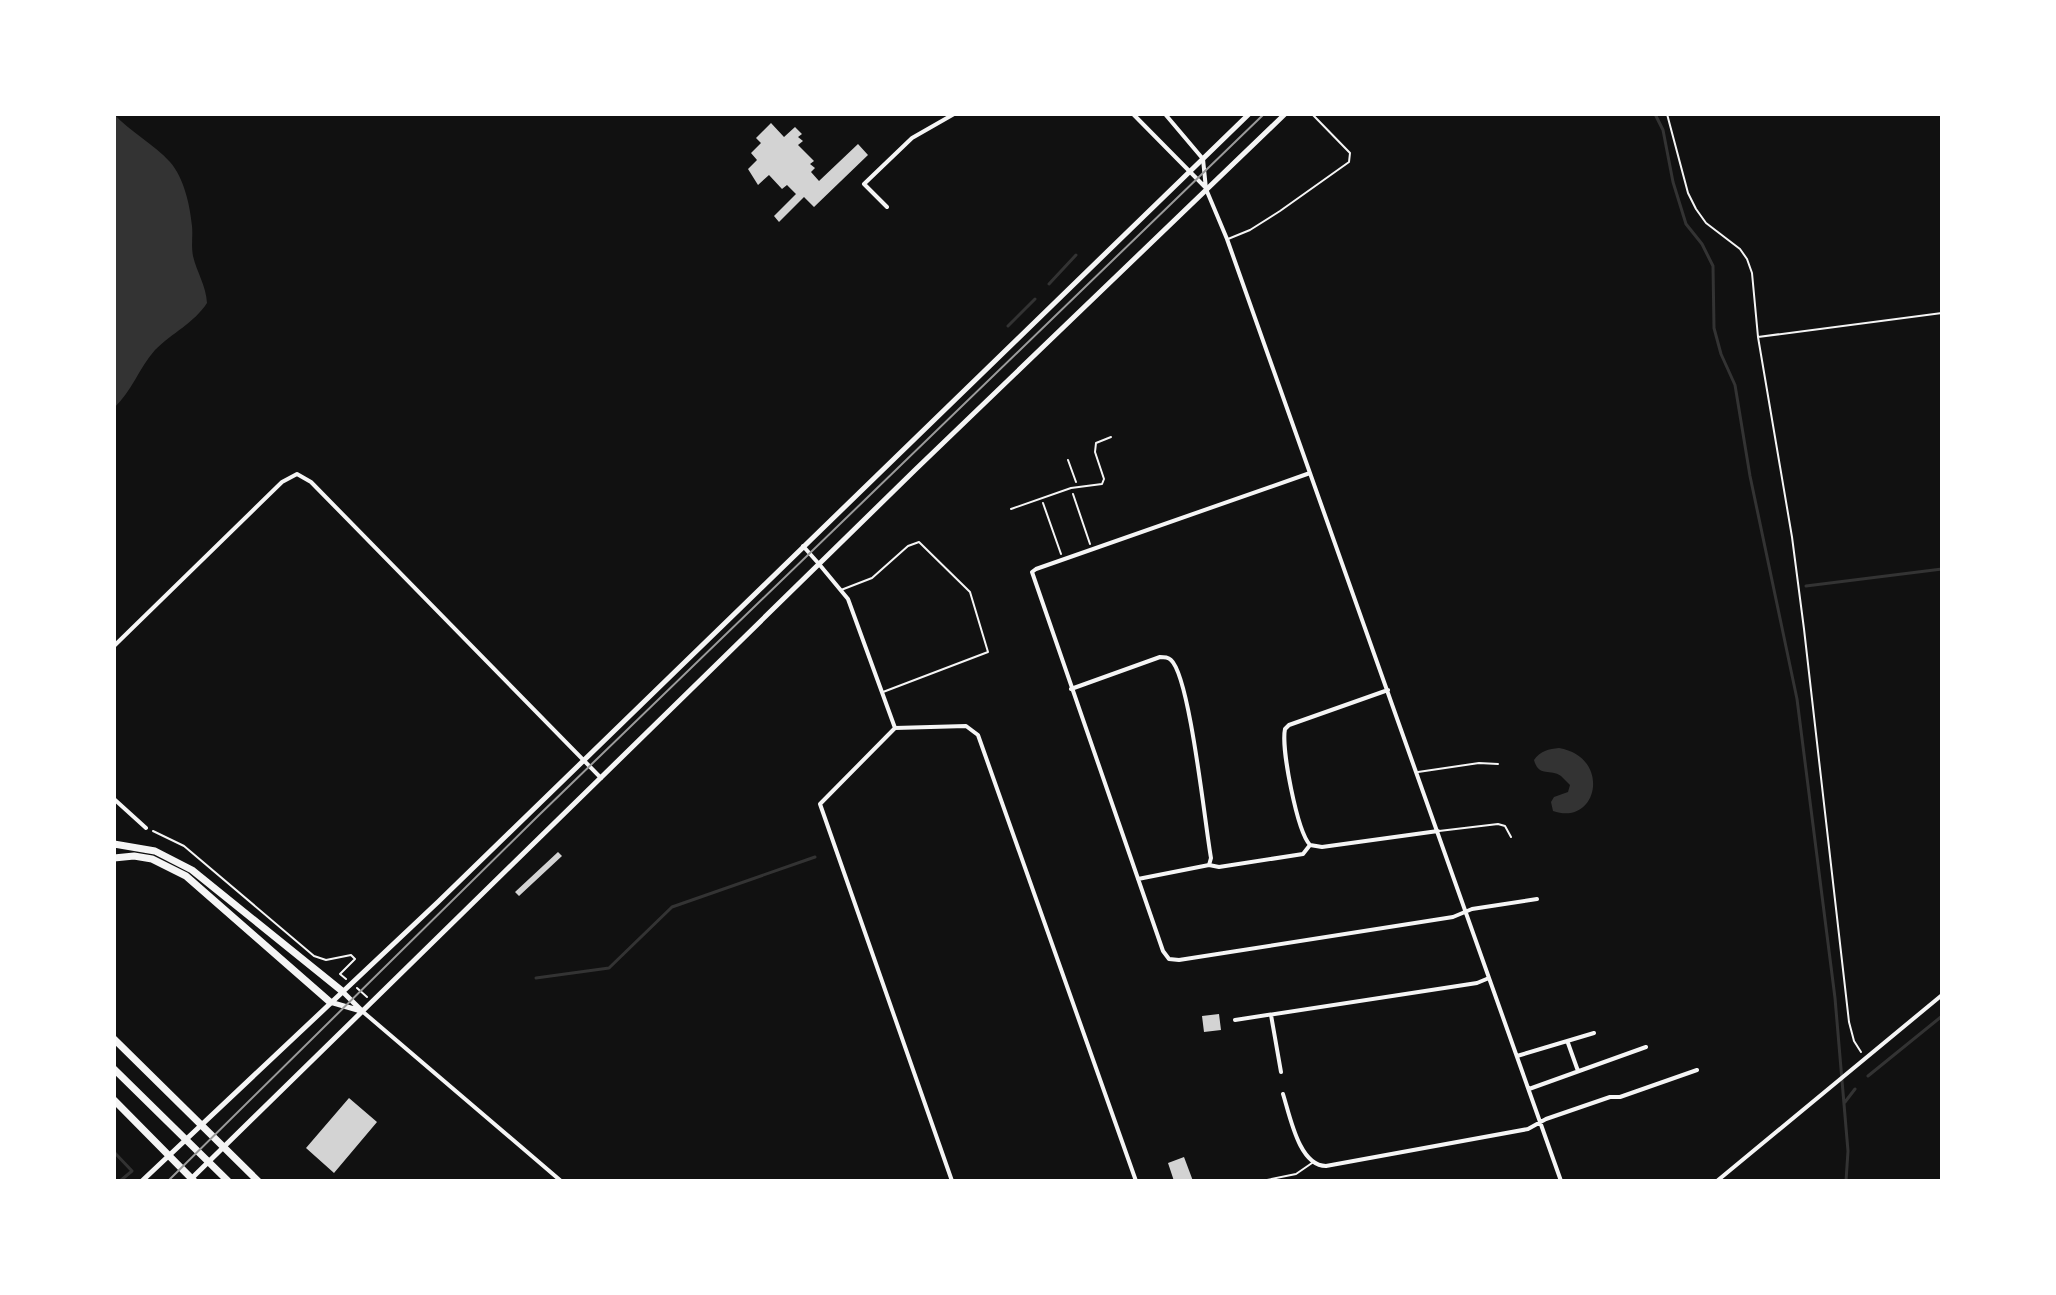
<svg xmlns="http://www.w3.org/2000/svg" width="2056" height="1295" font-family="'Roboto Condensed',sans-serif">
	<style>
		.water { fill: #333 }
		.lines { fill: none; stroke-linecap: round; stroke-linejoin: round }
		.stream { stroke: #333; stroke-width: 3 }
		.building { fill: #d3d3d3 }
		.path { stroke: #f5f5f5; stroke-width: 2 }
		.service { stroke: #f5f5f5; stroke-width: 2 }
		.minor { stroke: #f5f5f5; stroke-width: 4 }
		.tertiary { stroke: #f5f5f5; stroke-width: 4 }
		.secondary { stroke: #f5f5f5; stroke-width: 5 }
		.motorway { stroke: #f5f5f5; stroke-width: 7 }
		.tram { stroke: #9a9a9a; stroke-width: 2 }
	</style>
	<rect width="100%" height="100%" fill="#111"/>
	<path class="water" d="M 114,114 C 130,132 154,144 170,162 C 184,178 190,205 192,226 C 193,236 191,245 193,256 C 197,273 206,285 207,303 C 194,323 172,333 155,350 C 139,368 132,391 114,408 Z
		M 1559,748 C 1612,757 1598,827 1553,811 L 1551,802 L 1554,797 L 1568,792 L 1570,785 C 1567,782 1564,779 1561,776 C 1550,768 1539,778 1534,760 C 1540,751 1549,749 1559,748 Z"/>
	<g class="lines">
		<path class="stream" d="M 1655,114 L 1663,130 L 1673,182 L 1686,224 L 1702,244 L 1713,266 L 1714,328 L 1721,354 L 1735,385 L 1750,476 L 1797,699 L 1835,998 L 1848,1151 L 1846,1181
			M 1049,284 L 1076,255
			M 1008,326 L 1035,299
			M 1806,586 L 1942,569
			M 536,978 L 609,968 L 672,907 L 815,857
			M 1868,1076 L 1942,1016
			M 1845,1102 L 1855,1089
			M 114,1152 L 132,1171 L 120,1181"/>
	</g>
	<path class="building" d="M 771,123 L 784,137 L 795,127 L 802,134 L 798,137 L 803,141 L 798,145 L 814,161 L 810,164 L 815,168 L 811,172 L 819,181 L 858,144 L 868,155 L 814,207 L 804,197 L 779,222 L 774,216 L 796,194 L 787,185 L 782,189 L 769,175 L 758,185 L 748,169 L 757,160 L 751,153 L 761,143 L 756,138 Z
		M 558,852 L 562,856 L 519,896 L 515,892 Z
		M 1219,1014 L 1221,1030 L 1204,1032 L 1202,1016 Z
		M 349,1098 L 377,1122 L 334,1173 L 306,1148 Z
		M 1184,1157 L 1193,1181 L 1174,1181 L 1168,1163 Z"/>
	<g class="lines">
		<path class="path" d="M 1667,114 L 1688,193 L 1696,209 L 1706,223 L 1740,249 L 1747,259 L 1752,273 L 1758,337 L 1792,537 L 1804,629 L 1849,1022 L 1854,1041 L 1861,1052
			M 1758,337 L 1942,313
			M 1068,460 L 1076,482
			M 1073,494 L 1090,544
			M 1043,503 L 1061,554
			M 153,831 L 184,846 L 314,956 L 326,960 L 351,955 L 355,959 L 340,974 L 346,979
			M 357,988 L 367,997"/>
		<path class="service" d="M 1228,239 L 1250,230 L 1280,211 L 1349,162 L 1350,153 L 1312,114
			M 1011,509 L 1071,488 L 1102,484 L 1104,479 L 1095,452 L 1096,443 L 1111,437
			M 841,590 L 872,578 L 908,546 L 919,542 L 970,592 L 988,652 L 883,692
			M 1418,772 L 1479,763 L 1498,764
			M 1439,831 L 1498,824 L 1505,826 L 1511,837
			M 1262,1181 L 1296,1174 L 1312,1163"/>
		<path class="minor" d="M 1133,114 L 1205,187
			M 1165,114 L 1203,159 L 1206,189 L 1227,239 L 1561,1181
			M 887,207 L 864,184 L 912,138 L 954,114
			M 1310,473 L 1036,569 L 1032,572 L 1163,951 L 1169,959 L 1179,960 L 1453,917 L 1472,909 L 1537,899
			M 819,564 L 848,599 L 895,728
			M 114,646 L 282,482 L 297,474 L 311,482 L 601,778
			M 1071,689 L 1160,657 C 1165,657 1168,657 1171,660 C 1190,677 1205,825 1211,858 L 1209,865
			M 1388,690 L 1289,725 L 1285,729 C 1281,748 1297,831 1310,845 L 1322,847 L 1438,831
			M 895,728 L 966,726 L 978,735 L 1136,1181
			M 895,728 L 820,804 L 952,1181
			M 114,799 L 146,828
			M 1138,879 L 1209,865 L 1219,867 L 1303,854 L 1310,845
			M 362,1011 L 561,1181
			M 1271,1015 L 1281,1072
			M 1235,1020 L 1477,983 L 1489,978
			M 1568,1043 L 1578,1071
			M 1517,1056 L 1594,1033
			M 1529,1089 L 1646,1047
			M 1283,1094 C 1290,1116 1299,1166 1326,1166 L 1528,1129 L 1546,1119 L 1610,1097 L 1620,1097 L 1697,1070
			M 1717,1181 L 1942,995"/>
		<path class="tertiary" d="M 803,546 L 819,564"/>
		<path class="secondary" d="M 342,991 L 361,1010
			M 330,1002 L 361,1011
			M 190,1180 L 915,470 L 1285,114
			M 142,1181 L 438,902 L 1249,114"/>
		<path class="motorway" d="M 114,844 L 155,851 L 192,870 L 342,991
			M 114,858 L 134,856 L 152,859 L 186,876 L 330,1002
			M 114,1039 L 258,1181
			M 114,1069 L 228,1181
			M 114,1100 L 194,1181"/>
		<path class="tram" d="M 168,1181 L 538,816 L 1264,114"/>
	</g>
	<rect width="2056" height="1295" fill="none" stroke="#ffffff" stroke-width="232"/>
</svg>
